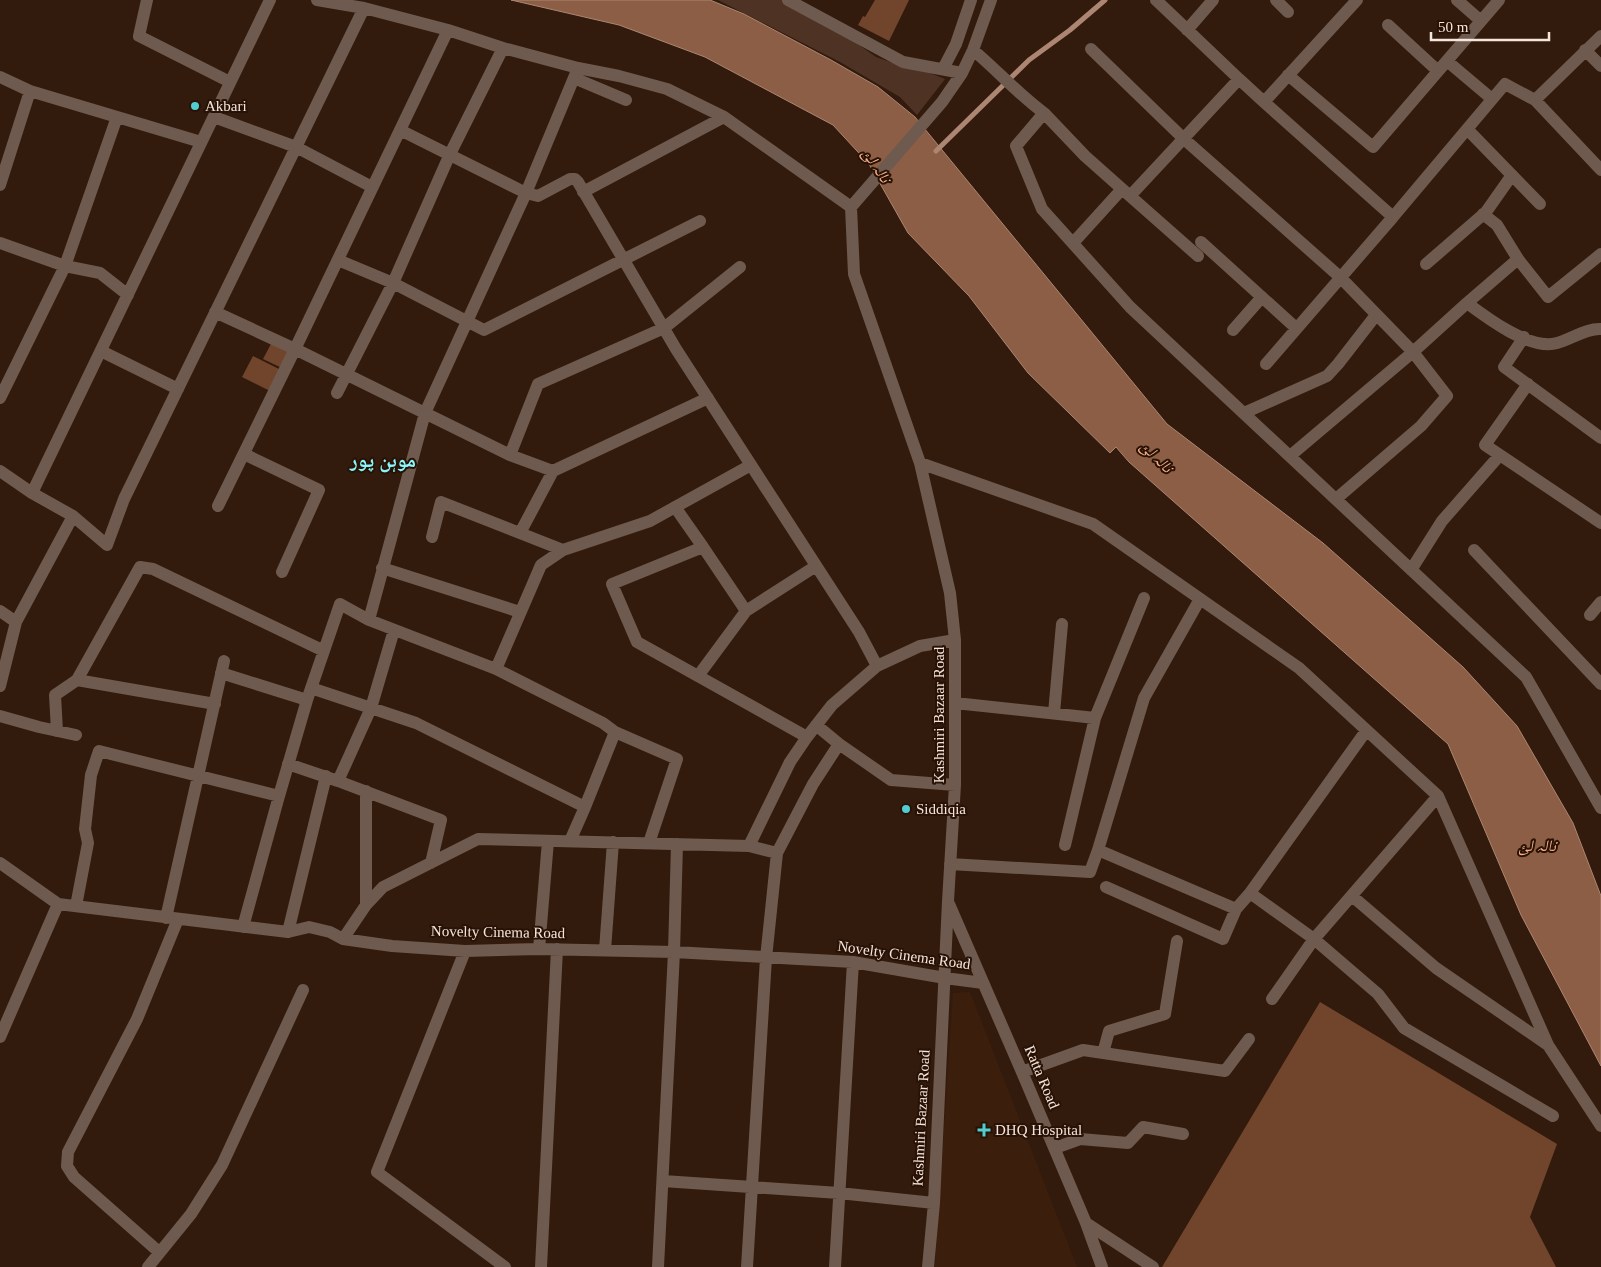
<svg xmlns="http://www.w3.org/2000/svg" width="1601" height="1267" font-family="'Times New Roman','Noto Naskh Arabic',serif">
	<style>
		.built { fill: #3c1e0d }
		.green { fill: #4e3325 }
		.water { fill: #8c5e45; stroke: #ac8672 }
		.lines { fill: none; stroke-linecap: round; stroke-linejoin: round }
		.stream { stroke: #ac8672; stroke-width: 5 }
		.building { fill: #71452c }
		.minor { stroke: #6e5a4f; stroke-width: 12 }
		.poi-dot { fill: #51ccd1; stroke: #281105; stroke-width: 2 }
		.labels { text-anchor: middle; stroke-width: 4; stroke-linejoin: round; paint-order: stroke }
		.poi-label { font-size: 15px; fill: #f6e5dc; stroke: #281105; text-anchor: start }
		.street-label { font-size: 15px; fill: #f6e5dc; stroke: #281105 }
		.water-label { font-size: 16px; font-style: italic; fill: #f9b089; stroke: #281105 }
		.district-label { font-size: 20px; font-weight: bold; fill: #8bf7fb; stroke: #281105 }
	</style>
	<rect width="100%" height="100%" fill="#321b0d"/>
	<path class="built" d="M 970,992 L 1077,1267 L 935,1267 L 953,993 Z"/>
	<path class="green" d="M 718,0 L 784,0 L 849,38 L 876,57 L 893,63 L 925,71 L 945,79 L 917,115 L 900,97 L 840,62 Z"/>
	<path class="water" d="M 511,0 L 710,0 L 744,14 L 831,60 L 878,87 L 915,117 L 1167,424 L 1323,543 L 1463,667 L 1517,726 L 1573,823 L 1601,896 L 1601,1066 L 1521,915 L 1448,744 L 1129,462 L 1116,447 L 1110,453 L 1028,373 L 969,296 L 908,233 L 869,164 L 833,125 L 705,57 L 619,25 Z"/>
	<g class="lines">
		<path class="stream" d="M 936,151 L 1029,60 L 1070,30 L 1105,0"/>
	</g>
	<path class="building" d="M 875,0 L 909,0 L 889,41 L 858,25 L 863,16 L 865,17 Z
		M 272,342 L 290,352 L 282,368 L 263,359 Z
		M 253,356 L 281,370 L 270,391 L 242,377 Z
		M 1320,1002 L 1557,1144 L 1530,1217 L 1556,1267 L 1162,1267 Z"/>
	<g class="lines">
		<path class="minor" d="M 147,0 L 139,36 L 230,82
			M 317,0 L 364,8 L 448,30 L 503,48 L 578,68 L 619,76 L 667,89 L 724,117 L 851,207
			M 788,0 L 903,62 L 962,73
			M 1156,0 L 1239,79
			M 1276,0 L 1288,12
			M 1457,0 L 1481,21
			M 1388,25 L 1438,71
			M 1187,30 L 1213,0
			M 1091,49 L 1184,139 L 1340,277 L 1413,352 L 1467,303 C 1487,318 1531,351 1557,343 C 1571,339 1587,328 1601,329
			M 973,50 C 997,70 1019,95 1044,113 L 1016,146 L 1042,209 L 1130,307 L 1526,677 L 1601,808
			M 1585,50 L 1601,66
			M 1447,61 L 1492,99
			M 943,69 L 956,44 L 971,0
			M 1288,75 L 1373,147 L 1499,0
			M 0,77 L 30,91 L 201,142
			M 574,78 L 626,100
			M 1535,100 L 1601,36
			M 1264,102 L 1393,217 L 1505,84 L 1535,100 L 1601,170
			M 1044,113 L 1085,156 L 1130,196 L 1239,79 L 1264,102 L 1357,0
			M 117,117 L 65,266 L 100,273 L 128,295
			M 214,117 L 296,147 L 372,187
			M 1467,129 L 1540,204
			M 400,130 L 526,193 L 538,196 L 570,179 L 575,179 L 578,182 L 676,349 L 859,632 L 877,666
			M 0,185 L 30,91
			M 583,192 L 724,117
			M 1130,196 L 1198,256
			M 851,207 L 854,274 L 920,463 L 950,593 L 955,640 L 955,785 L 948,901 L 934,1203 L 928,1267
			M 851,207 L 942,102 L 962,73 L 973,50 L 991,0
			M 1483,214 L 1497,225 L 1518,259
			M 1201,242 L 1296,328
			M 0,243 L 65,266 L 0,398
			M 1073,243 L 1122,189
			M 338,260 L 393,283 L 484,330 L 700,221
			M 1426,264 L 1486,212 L 1512,175
			M 1467,303 L 1518,259 L 1548,297 L 1601,254
			M 215,312 L 295,349 L 510,455
			M 1233,330 L 1262,297
			M 1524,337 L 1504,367 L 1601,438
			M 101,351 L 178,389
			M 1266,364 L 1393,217
			M 1528,384 L 1485,445 L 1601,523
			M 337,393 L 393,283 L 450,154 L 503,48
			M 708,398 L 553,471 L 510,455 L 538,384 L 664,328 L 740,267
			M 1244,413 L 1327,376 L 1338,364 L 1376,315
			M 244,454 L 319,490 L 282,572
			M 1290,456 L 1413,352 L 1447,396 L 1421,426 L 1336,499
			M 920,463 L 1093,524 L 1299,668 L 1438,796 L 1548,1045 L 1601,1126
			M 0,471 L 32,493 L 73,516 L 107,545 L 124,499 L 364,8
			M 32,493 L 270,0
			M 218,506 L 295,349 L 448,30
			M 675,507 L 703,547
			M 520,533 L 553,471
			M 432,537 L 441,502 L 563,550 L 541,565 L 496,669
			M 563,550 L 650,521 L 751,465
			M 1474,550 L 1601,684
			M 382,568 L 520,612
			M 1411,570 L 1442,521 L 1499,456
			M 1200,599 L 1144,698 L 1098,850 L 1236,909
			M 0,611 L 16,622
			M 746,611 L 816,566
			M 1590,615 L 1601,602
			M 369,620 L 496,669 L 603,723 L 615,732 L 585,807
			M 221,673 L 307,700
			M 698,676 L 746,611 L 703,547 L 612,584 L 637,642 L 807,737
			M 77,680 L 215,704
			M 0,686 L 16,622 L 73,516
			M 311,688 L 416,723 L 585,807 L 570,841
			M 955,703 L 1095,718
			M 1054,713 L 1062,624
			M 0,716 L 39,727 L 76,735
			M 816,725 L 839,744 L 891,780 L 955,785
			M 57,731 L 55,695 L 77,680 L 140,567 L 153,569 L 324,651
			M 615,732 L 677,759 L 649,843
			M 288,764 L 338,781 L 371,708 L 394,630
			M 338,781 L 441,820 L 431,863
			M 366,791 L 366,905
			M 1065,845 L 1095,718 L 1144,598
			M 777,853 L 813,784 L 839,744
			M 0,863 L 58,904 L 288,932 L 309,927 L 330,932 L 343,939 L 392,946 L 465,951 L 539,949 L 674,952 L 853,962 L 945,978 L 983,983
			M 950,864 L 1090,872 L 1098,850
			M 1106,887 L 1223,939 L 1236,909 L 1250,893 L 1366,731
			M 1250,893 L 1314,939 L 1378,994 L 1404,1028 L 1553,1116
			M 1352,896 L 1436,968 L 1548,1045
			M 949,904 L 1022,1072 L 1086,1223 L 1102,1267
			M 76,906 L 88,843 L 85,829 L 91,775 L 99,751 L 279,796 L 307,700 L 340,604 L 369,620 L 425,413 L 526,193 L 578,68
			M 166,918 L 224,661
			M 243,927 L 279,796
			M 288,932 L 326,776
			M 343,939 L 366,905 L 383,887 L 478,839 L 749,846 L 790,762 L 807,737 L 832,705 L 877,666 L 920,646 L 955,640
			M 539,949 L 548,841
			M 605,950 L 613,842
			M 465,951 L 377,1172 L 505,1267
			M 1272,999 L 1314,939 L 1438,796
			M 0,1037 L 58,904
			M 1103,1053 L 1109,1031 L 1165,1014 L 1177,941
			M 1022,1072 L 1083,1050 L 1225,1071 L 1249,1039
			M 1055,1148 L 1080,1139 L 1128,1143 L 1143,1127 L 1183,1134
			M 663,1181 L 839,1193 L 934,1203
			M 1086,1223 L 1153,1267
			M 159,1252 L 74,1177 L 67,1166 L 68,1152 L 137,1019 L 178,919
			M 148,1267 L 191,1214 L 222,1165 L 303,990
			M 541,1267 L 557,949
			M 658,1267 L 674,952 L 677,844
			M 747,1267 L 766,958 L 777,853 L 749,846
			M 835,1267 L 853,962"/>
	</g>
	<g class="poi-dot">
		<circle cx="195" cy="106" r="5"/>
		<circle cx="906" cy="809" r="5"/>
		<path d="M981.5 1122.5h5v5h5v5h-5v5h-5v-5h-5v-5h5z"/>
	</g>
	<g class="labels">
		<g class="poi-label">
			<text x="205" y="111">Akbari</text>
			<text x="916" y="814">Siddiqia</text>
			<text x="995" y="1135">DHQ Hospital</text>
		</g>
		<g class="street-label">
			<text transform="translate(939 715) rotate(-90)" y="5">Kashmiri Bazaar Road</text>
			<text transform="translate(498 932) rotate(1)" y="5">Novelty Cinema Road</text>
			<text transform="translate(904 955) rotate(8)" y="5">Novelty Cinema Road</text>
			<text transform="translate(1042 1077) rotate(67)" y="5">Ratta Road</text>
			<text transform="translate(921 1118) rotate(-87)" y="5">Kashmiri Bazaar Road</text>
		</g>
		<g class="water-label">
			<text transform="translate(877 165) rotate(56)" y="6">نالہ لئ</text>
			<text transform="translate(1157 456) rotate(45)" y="6">نالہ لئ</text>
			<text x="1537" y="851">نالہ لئ</text>
		</g>
		<g class="district-label">
			<text x="383" y="467">موہن پور</text>
		</g>
	</g>
	<path d="M1431 32v8h118v-8" fill="none" stroke="#f6e5dc" stroke-width="2.5"/>
	<text x="1438" y="32" font-size="15" fill="#f6e5dc" stroke="#281105" stroke-width="4" paint-order="stroke">50 m</text>
</svg>
